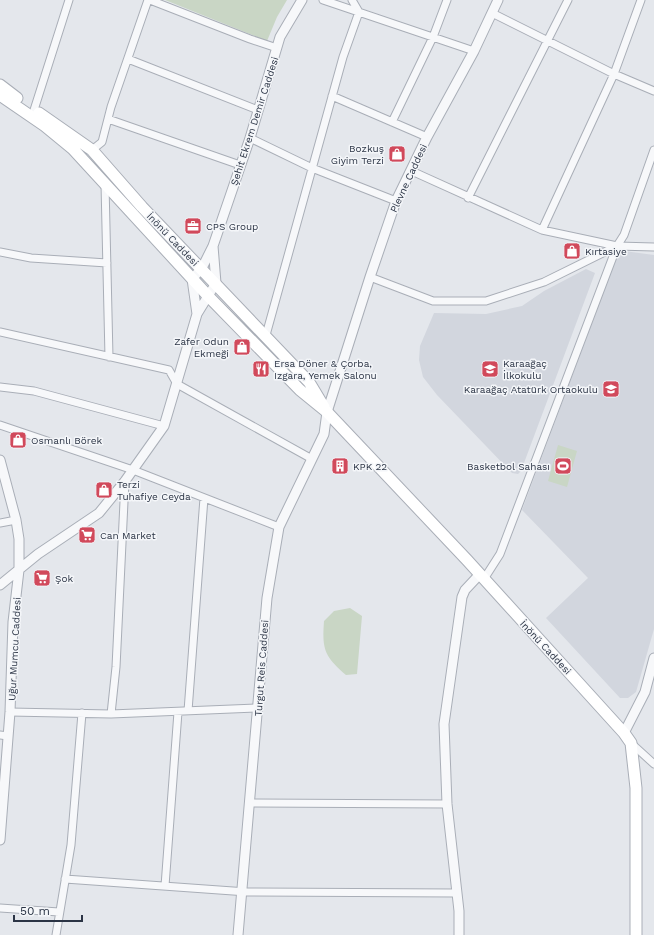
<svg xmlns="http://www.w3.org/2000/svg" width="654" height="935" font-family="'Work Sans',sans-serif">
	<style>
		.built { fill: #d2d6de }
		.green { fill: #c9d6c5 }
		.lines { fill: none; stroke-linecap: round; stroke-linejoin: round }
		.minor-casing { stroke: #a9aeb7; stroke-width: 9 }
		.tertiary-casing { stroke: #a9aeb7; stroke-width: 11 }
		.secondary-casing { stroke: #a9aeb7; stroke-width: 13 }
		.minor { stroke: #f7f8fa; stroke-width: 7 }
		.tertiary { stroke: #f7f8fa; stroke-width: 9 }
		.secondary { stroke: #fff; stroke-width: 11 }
		.labels { text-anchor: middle; stroke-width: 3; stroke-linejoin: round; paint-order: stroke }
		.street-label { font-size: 10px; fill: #2b3445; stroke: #f4f6f9 }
		.poi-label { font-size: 10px; fill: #2b3445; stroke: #f4f6f9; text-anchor: start }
	</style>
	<rect width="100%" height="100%" fill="#e4e7ec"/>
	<path class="built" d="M 624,251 L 654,255 L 654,629 L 636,692 L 628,698 L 620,698 L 546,618 L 588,578 L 522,510 L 617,256 Z
		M 586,269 L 595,273 L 521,471 L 518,474 L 512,473 L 437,395 L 423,377 L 419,360 L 420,346 L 434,313 L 486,314 L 522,306 L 544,291 Z"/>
	<path class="green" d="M 165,0 L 287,0 L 277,17 L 267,41 Z
		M 558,445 L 577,451 L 567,487 L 548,481 Z
		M 350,608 L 362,616 L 357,674 L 346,675 C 324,656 322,649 324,621 L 334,611 Z"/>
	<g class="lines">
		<g class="minor-casing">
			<path id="minor" d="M 150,0 L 250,39 L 277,48
				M 323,0 L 474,51
				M 492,13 L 614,74 L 654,91
				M 128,59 L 258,110
				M 332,96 L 427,137
				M 34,110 L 69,0
				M 108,119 L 240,165
				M 392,122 L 433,37 L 447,0
				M 250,138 L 312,168 L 396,201
				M 92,150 L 102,142 L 111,107 L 148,0
				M 409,173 L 416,173 L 542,230 L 617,246 L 654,247
				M 105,184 L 109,357
				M 468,198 L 568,0
				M 542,230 L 614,74 L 641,0
				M 0,252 L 31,258 L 107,263
				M 370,277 L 433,301 L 486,301 L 544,282 L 617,246 L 624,235 L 654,150
				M 0,332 L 169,370 L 177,384 L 312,459
				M 266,335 L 343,57 L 359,12 L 352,0
				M 0,387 L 34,391 L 164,426
				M 0,425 L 133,470 L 279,527
				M 0,523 L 16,520
				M 484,579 L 500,554 L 617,246
				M 188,711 L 204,498
				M 10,712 L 111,714 L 258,708
				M 111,714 L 116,667 L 125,481
				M 0,735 L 8,736
				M 631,743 L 654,764
				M 250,803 L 447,804
				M 65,879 L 247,892 L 456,893
				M 165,886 L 178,712
				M 0,908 L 59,912
				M 56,935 L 71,845 L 82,713"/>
		</g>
		<g class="tertiary-casing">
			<path id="tertiary" d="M 213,246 L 250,138 L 280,37 L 302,0
				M 213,246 L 216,283 L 197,314 L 192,279 L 202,268 Z
				M 0,460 L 16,520 L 19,539 L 19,570 L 13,622 L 10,712 L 0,840
				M 0,585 L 38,554 L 99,513 L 125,481 L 164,426 L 197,314
				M 624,733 L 645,692 L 654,658
				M 238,935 L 267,598 L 279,527 L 324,434 L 327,412 L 370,277 L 396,201 L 427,137 L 474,51 L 498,0
				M 459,935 L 459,911 L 447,804 L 444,724 L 462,597 L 465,590 L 480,574"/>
		</g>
		<g class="secondary-casing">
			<path id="secondary" d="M 0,85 L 17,98
				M 0,95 L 45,126 L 73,149 L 209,297 L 300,390 L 327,412 L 467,560 L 624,733 L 631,743 L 636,788 L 636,935
				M 39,113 L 92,150 L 142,207 L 309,382 L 324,407"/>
		</g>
		<use href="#minor" class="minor"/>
		<use href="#tertiary" class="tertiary"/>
		<use href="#secondary" class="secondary"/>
	</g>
	<defs>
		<g id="shop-square" transform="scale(0.9)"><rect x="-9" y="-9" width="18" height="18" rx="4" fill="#d1495b" stroke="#f4f6f9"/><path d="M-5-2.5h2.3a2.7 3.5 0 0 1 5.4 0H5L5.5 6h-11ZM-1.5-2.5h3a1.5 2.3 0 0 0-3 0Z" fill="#fff"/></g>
		<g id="office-square" transform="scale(0.9)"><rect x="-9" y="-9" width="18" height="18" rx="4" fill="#d1495b" stroke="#f4f6f9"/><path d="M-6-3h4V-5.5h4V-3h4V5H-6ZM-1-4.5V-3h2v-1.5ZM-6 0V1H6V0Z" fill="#fff"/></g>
		<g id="restaurant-square" transform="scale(0.9)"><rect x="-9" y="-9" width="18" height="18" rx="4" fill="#d1495b" stroke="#f4f6f9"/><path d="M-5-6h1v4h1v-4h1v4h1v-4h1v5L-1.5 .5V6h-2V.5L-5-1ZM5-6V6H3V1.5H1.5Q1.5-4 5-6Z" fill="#fff"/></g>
		<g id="school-square" transform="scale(0.9)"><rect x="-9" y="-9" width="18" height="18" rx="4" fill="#d1495b" stroke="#f4f6f9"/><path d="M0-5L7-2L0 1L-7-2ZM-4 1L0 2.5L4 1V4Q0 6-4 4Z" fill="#fff"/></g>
		<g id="building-square" transform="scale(0.9)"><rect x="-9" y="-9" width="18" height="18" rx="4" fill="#d1495b" stroke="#f4f6f9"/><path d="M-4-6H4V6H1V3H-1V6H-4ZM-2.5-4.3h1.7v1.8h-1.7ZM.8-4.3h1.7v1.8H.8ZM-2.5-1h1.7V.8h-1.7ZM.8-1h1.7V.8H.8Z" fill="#fff"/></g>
		<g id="stadium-square" transform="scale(0.9)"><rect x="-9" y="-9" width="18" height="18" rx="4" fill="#d1495b" stroke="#f4f6f9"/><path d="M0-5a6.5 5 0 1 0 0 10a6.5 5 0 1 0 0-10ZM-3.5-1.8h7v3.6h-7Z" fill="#fff"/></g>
		<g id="supermarket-square" transform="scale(0.9)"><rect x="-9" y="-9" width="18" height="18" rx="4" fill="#d1495b" stroke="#f4f6f9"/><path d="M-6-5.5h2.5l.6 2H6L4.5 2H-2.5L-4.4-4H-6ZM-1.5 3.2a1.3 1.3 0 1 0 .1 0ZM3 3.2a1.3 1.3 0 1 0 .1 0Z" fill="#fff"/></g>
	</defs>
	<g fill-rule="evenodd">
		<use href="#shop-square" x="397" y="154"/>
		<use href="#office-square" x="193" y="226"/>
		<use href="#shop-square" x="572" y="251"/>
		<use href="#shop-square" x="242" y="347"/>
		<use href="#restaurant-square" x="261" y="369"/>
		<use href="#school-square" x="490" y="369"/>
		<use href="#school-square" x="611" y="389"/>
		<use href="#shop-square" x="18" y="440"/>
		<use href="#building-square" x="340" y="466"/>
		<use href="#stadium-square" x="563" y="466"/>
		<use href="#shop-square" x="104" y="490"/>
		<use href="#supermarket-square" x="87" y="535"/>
		<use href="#supermarket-square" x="42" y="578"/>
	</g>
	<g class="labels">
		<g class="street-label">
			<text transform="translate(254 121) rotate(-72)" y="4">Şehit Ekrem Demir Caddesi</text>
			<text transform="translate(408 178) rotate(-65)" y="4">Plevne Caddesi</text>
			<text transform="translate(173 239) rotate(46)" y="4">İnönü Caddesi</text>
			<text transform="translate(546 647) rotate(47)" y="4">İnönü Caddesi</text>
			<text transform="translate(14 649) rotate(-87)" y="4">Uğur Mumcu Caddesi</text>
			<text transform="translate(261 668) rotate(-86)" y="4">Turgut Reis Caddesi</text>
		</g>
		<g class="poi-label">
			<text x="384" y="152" text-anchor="end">Bozkuş<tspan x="384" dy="12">Giyim Terzi</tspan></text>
			<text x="206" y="230">CPS Group</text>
			<text x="585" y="255">Kırtasiye</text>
			<text x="229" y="345" text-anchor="end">Zafer Odun<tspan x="229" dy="12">Ekmeği</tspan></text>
			<text x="274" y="367">Ersa Döner &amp; Çorba,<tspan x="274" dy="12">Izgara, Yemek Salonu</tspan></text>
			<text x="503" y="367">Karaağaç<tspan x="503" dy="12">İlkokulu</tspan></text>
			<text x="598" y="393" text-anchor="end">Karaağaç Atatürk Ortaokulu</text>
			<text x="31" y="444">Osmanlı Börek</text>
			<text x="353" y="470">KPK 22</text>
			<text x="550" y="470" text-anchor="end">Basketbol Sahası</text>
			<text x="117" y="488">Terzi<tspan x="117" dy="12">Tuhafiye Ceyda</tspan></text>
			<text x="100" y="539">Can Market</text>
			<text x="55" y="582">Şok</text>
		</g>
	</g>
	<path d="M14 915v6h68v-6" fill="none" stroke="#2b3445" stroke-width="2"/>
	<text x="20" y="915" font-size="12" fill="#2b3445" stroke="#f4f6f9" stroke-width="3" paint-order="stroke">50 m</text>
</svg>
